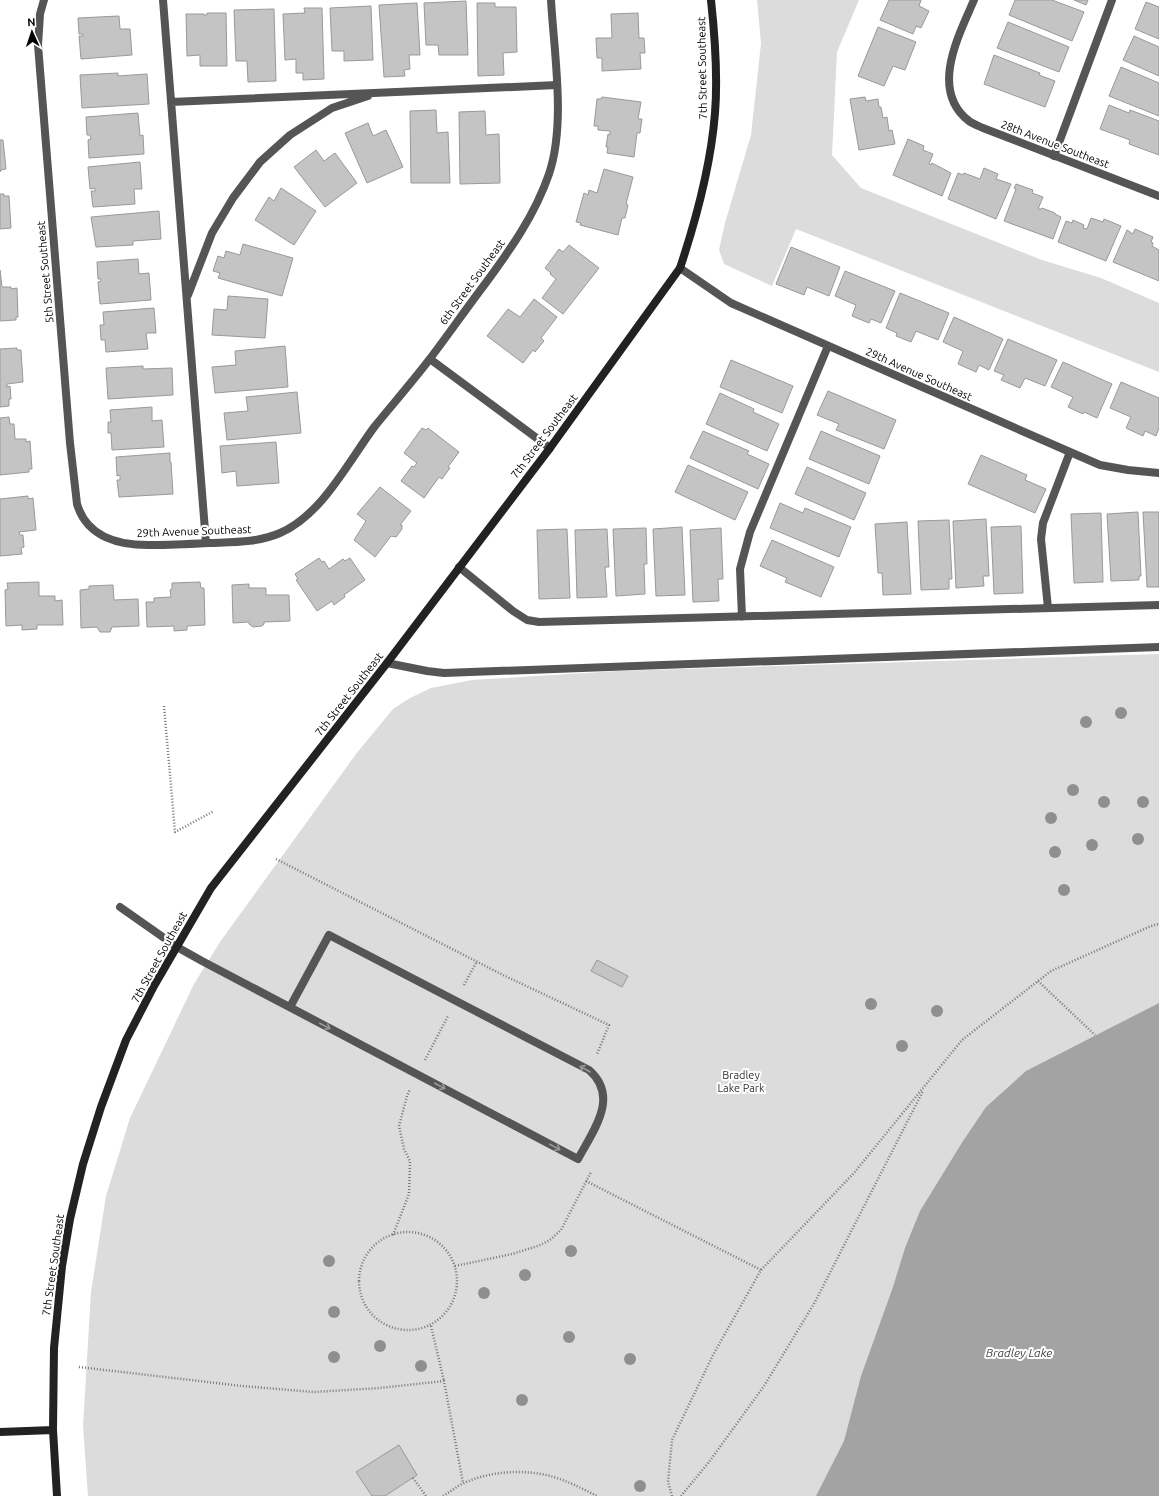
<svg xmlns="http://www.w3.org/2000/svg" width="1159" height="1496" font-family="Ubuntu,sans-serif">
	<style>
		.green { fill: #dcdcdc }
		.water { fill: #a3a3a3 }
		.building { fill: #c4c4c4; stroke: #999 }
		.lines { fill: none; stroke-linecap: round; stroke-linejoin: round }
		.path { stroke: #777; stroke-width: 2.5; stroke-dasharray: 1 2; stroke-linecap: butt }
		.lane { stroke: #555; stroke-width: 8 }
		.street { stroke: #555; stroke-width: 8 }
		.secondary { stroke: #222; stroke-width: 8 }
		.tree { fill: #8f8f8f }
		.oneway { stroke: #999 }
		.labels { text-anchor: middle; stroke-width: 4; stroke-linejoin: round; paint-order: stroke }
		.street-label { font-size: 11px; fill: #000; stroke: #fff }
		.park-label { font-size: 11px; fill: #333; stroke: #fff }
		.water-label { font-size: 12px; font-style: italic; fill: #444; stroke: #fff }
	</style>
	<rect width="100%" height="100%" fill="#fff"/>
	<path class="green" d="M 757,0 L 859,0 L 837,52 L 832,155 L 861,188 L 1042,260 L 1101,278 L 1159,303 L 1159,372 L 796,229 L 772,286 L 724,264 L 719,250 L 725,223 L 751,135 L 761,43 Z
		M 1159,654 L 1159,1496 L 88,1496 L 83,1426 L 91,1292 L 106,1196 L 130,1118 L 194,984 L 220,942 L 356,754 L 393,709 L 410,698 L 431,688 L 472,680 L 618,671 Z"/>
	<path class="water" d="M 1159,1003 L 1159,1496 L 816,1496 L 844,1441 L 861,1376 L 893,1287 L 905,1248 L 920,1211 L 963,1141 L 986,1107 L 1026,1071 Z"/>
	<path class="building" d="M 889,0 L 921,0 L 919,6 L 929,11 L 921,28 L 916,26 L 913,34 L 880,20 Z
		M 1015,0 L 1052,0 L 1084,12 L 1072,41 L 1009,15 Z
		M 1074,0 L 1088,0 L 1086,5 Z
		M 466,1 L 468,55 L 439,55 L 438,45 L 426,45 L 424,3 Z
		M 1146,2 L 1159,7 L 1159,39 L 1135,29 Z
		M 417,3 L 420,55 L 409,55 L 410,69 L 404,70 L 405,76 L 384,77 L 379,5 Z
		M 477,3 L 495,3 L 495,7 L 516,7 L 517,52 L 503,53 L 504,75 L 478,76 Z
		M 371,6 L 373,60 L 344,61 L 344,51 L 332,51 L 330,8 Z
		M 304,8 L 322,8 L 324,79 L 303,80 L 303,73 L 296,73 L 296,59 L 285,60 L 283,14 L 305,13 Z
		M 274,9 L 276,81 L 248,82 L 247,61 L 236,61 L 234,10 Z
		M 207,13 L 226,13 L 227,66 L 200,66 L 200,55 L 187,56 L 186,14 L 204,14 L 204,15 L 207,15 Z
		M 638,13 L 639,38 L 644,38 L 645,53 L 640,53 L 641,69 L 602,71 L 602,58 L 597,58 L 596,38 L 612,38 L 611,14 Z
		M 119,16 L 120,29 L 130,29 L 132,55 L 81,59 L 79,36 L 83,36 L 83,34 L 79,34 L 78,18 Z
		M 1008,22 L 1069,47 L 1059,72 L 997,48 Z
		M 878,27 L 916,42 L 905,70 L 893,66 L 884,86 L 858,76 Z
		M 1134,36 L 1159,47 L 1159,76 L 1123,60 Z
		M 994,55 L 1040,73 L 1039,75 L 1055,81 L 1045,107 L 984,84 Z
		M 1121,67 L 1159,83 L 1159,116 L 1109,96 Z
		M 118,73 L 118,76 L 147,74 L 149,104 L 82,108 L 80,75 Z
		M 602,97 L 641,102 L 638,119 L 642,119 L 640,133 L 637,133 L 634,157 L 607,153 L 608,147 L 606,147 L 608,134 L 610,135 L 610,131 L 598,130 L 598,126 L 594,126 L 597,99 L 601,99 Z
		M 865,97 L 866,101 L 878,99 L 879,107 L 881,107 L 883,118 L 887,117 L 889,131 L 892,130 L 895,144 L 859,150 L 850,99 Z
		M 1109,105 L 1129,113 L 1130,110 L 1159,121 L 1159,155 L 1129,144 L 1130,140 L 1100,129 Z
		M 436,110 L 437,133 L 448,132 L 450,183 L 411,183 L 410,111 Z
		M 485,111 L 486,135 L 499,134 L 500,183 L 460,184 L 459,112 Z
		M 138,113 L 140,136 L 143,135 L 144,154 L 89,158 L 88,140 L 91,139 L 90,135 L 87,135 L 86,117 Z
		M 368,123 L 373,136 L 386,130 L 403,167 L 367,183 L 345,133 Z
		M 908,139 L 924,146 L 923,150 L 933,154 L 929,164 L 931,165 L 932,163 L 951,173 L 942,196 L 893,175 Z
		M 0,140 L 3,140 L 6,169 L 1,170 L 0,172 Z
		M 316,150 L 324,161 L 335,153 L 357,183 L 325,207 L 294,167 Z
		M 140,162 L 142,189 L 134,189 L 135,204 L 93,207 L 91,191 L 95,191 L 95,188 L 90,189 L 88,167 Z
		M 984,168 L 998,174 L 996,179 L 1011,184 L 996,219 L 948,199 L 958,173 L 963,175 L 964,173 L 980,179 Z
		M 604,169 L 633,177 L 626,204 L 628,205 L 625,218 L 622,218 L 618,235 L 580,225 L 581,223 L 576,222 L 584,193 L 588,195 L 589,190 L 597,193 Z
		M 1016,184 L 1033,190 L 1032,193 L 1043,197 L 1038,209 L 1041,209 L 1042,208 L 1055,213 L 1055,214 L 1061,217 L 1053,239 L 1004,221 L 1016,189 L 1014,188 Z
		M 281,188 L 316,211 L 294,245 L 255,220 L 269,197 L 274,201 Z
		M 0,194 L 4,194 L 4,196 L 9,196 L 11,228 L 0,229 Z
		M 159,211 L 161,239 L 133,241 L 133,245 L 96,247 L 91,217 Z
		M 1091,218 L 1103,222 L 1104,219 L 1121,226 L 1106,261 L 1058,242 L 1066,221 L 1072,223 L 1073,220 L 1084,225 L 1083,228 L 1087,229 Z
		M 1135,229 L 1153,237 L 1151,242 L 1153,243 L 1152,246 L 1159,250 L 1159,281 L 1113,262 L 1127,230 L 1133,234 Z
		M 243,244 L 293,258 L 282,296 L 218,278 L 220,273 L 213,271 L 218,256 L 224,258 L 226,251 L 240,255 Z
		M 569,245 L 599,268 L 563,314 L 542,298 L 556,279 L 550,274 L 551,273 L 545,268 L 559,249 L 563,252 Z
		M 791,247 L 840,267 L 829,296 L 807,287 L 804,295 L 776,284 Z
		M 138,259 L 139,274 L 149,273 L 151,300 L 100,304 L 98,282 L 101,281 L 101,279 L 98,279 L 97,262 Z
		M 0,270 L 2,287 L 11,287 L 11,289 L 17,288 L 18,317 L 16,317 L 16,320 L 0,321 Z
		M 845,271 L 895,291 L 881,323 L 871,319 L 869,323 L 852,316 L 856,305 L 835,296 Z
		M 900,293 L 949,313 L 938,340 L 916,331 L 911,342 L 896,336 L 897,333 L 886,328 Z
		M 228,296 L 268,299 L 265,338 L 212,335 L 214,309 L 227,310 Z
		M 534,299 L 557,317 L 541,338 L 544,341 L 535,352 L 533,350 L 523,363 L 487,336 L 508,309 L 520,317 Z
		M 154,308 L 156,333 L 146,333 L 148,349 L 106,352 L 105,340 L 101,340 L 100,325 L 104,325 L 103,312 Z
		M 954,317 L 1003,339 L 989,370 L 979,365 L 976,372 L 958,364 L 963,351 L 943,342 Z
		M 1008,339 L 1057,360 L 1045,386 L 1025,378 L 1020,388 L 1001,380 L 1004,375 L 994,371 Z
		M 285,346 L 288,387 L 215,393 L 212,367 L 236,365 L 235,351 Z
		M 17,348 L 17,350 L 21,350 L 23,382 L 7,384 L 7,387 L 10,386 L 11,399 L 9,399 L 9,406 L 0,407 L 0,349 Z
		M 731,360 L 793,386 L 782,413 L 720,387 Z
		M 1063,362 L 1112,384 L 1097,418 L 1084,412 L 1083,414 L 1068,407 L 1073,397 L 1051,387 Z
		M 143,366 L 143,369 L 172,368 L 173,395 L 108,399 L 106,368 Z
		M 1121,382 L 1159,398 L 1159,428 L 1156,436 L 1145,431 L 1143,436 L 1126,428 L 1131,417 L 1110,408 Z
		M 828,391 L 896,420 L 884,449 L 836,430 L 839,424 L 817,415 Z
		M 297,392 L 301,433 L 227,440 L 224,413 L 248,411 L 246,397 Z
		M 720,393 L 754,409 L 753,412 L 779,424 L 767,451 L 706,424 Z
		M 152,407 L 152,421 L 162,420 L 164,447 L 112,450 L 111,433 L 108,433 L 108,422 L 111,422 L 110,410 Z
		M 9,417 L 10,424 L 14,424 L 15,439 L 26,439 L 26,442 L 30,441 L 32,469 L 29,469 L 29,472 L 0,475 L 0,418 Z
		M 422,428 L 426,430 L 428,428 L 459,452 L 448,467 L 450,468 L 442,479 L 439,477 L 424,498 L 401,481 L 412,466 L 414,467 L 417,463 L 404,453 Z
		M 703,431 L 749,451 L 747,454 L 769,464 L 758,489 L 690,458 Z
		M 821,431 L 880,456 L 869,484 L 809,459 Z
		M 276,442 L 279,483 L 237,486 L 236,471 L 222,473 L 220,446 Z
		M 170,453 L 170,462 L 171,462 L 173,494 L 119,497 L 117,480 L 120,480 L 120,475 L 117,476 L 116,457 Z
		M 981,455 L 1027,475 L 1025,480 L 1046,489 L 1035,513 L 968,484 Z
		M 688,465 L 748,492 L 735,520 L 675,492 Z
		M 807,467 L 866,493 L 854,520 L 795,494 Z
		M 380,487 L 411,511 L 400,525 L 402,525 L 402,529 L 396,537 L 391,536 L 375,557 L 354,540 L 366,521 L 357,514 Z
		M 28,496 L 28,499 L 33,498 L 36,530 L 19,532 L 20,535 L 23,535 L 24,547 L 21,548 L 22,554 L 0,556 L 0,499 Z
		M 780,503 L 803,513 L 805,508 L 851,527 L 839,557 L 770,528 Z
		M 1138,512 L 1141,576 L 1139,576 L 1139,580 L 1111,581 L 1107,514 Z
		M 1143,512 L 1159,512 L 1159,587 L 1147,587 Z
		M 1101,513 L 1103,582 L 1074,583 L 1071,514 Z
		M 986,519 L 989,576 L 983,576 L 984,586 L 956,588 L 953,521 Z
		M 949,520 L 952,579 L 949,579 L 949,589 L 921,590 L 918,521 Z
		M 907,522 L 911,594 L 883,595 L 882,573 L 878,573 L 875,524 Z
		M 1021,526 L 1023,593 L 994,594 L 991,527 Z
		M 682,527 L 685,595 L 656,596 L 653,529 Z
		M 646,528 L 647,564 L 644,564 L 645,594 L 616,596 L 613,529 Z
		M 721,528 L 723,579 L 718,579 L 719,601 L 693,602 L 690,530 Z
		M 567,529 L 570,598 L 539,599 L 537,530 Z
		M 607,529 L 609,567 L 605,567 L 607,597 L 577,598 L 575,530 Z
		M 772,540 L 834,567 L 821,597 L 785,582 L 787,578 L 760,566 Z
		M 319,558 L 322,562 L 324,561 L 329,569 L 343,559 L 345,561 L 350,558 L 365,580 L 344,595 L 345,597 L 334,605 L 332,601 L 317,611 L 296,580 L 298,579 L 295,574 Z
		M 39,582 L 39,596 L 55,596 L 55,601 L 62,600 L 63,625 L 37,625 L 37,629 L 22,630 L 22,625 L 6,626 L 5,590 L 8,589 L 7,583 Z
		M 200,582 L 201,588 L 204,588 L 205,625 L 187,626 L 187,630 L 174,631 L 174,626 L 147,627 L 146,602 L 154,602 L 154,598 L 171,597 L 170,590 L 172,589 L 172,583 Z
		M 249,584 L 249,588 L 266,588 L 266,595 L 289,595 L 290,621 L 264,622 L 264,624 L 262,626 L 253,627 L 249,624 L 249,622 L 233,623 L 232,585 Z
		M 113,585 L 114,600 L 138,599 L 139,626 L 112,627 L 110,632 L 100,632 L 97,627 L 81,628 L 80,590 L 89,589 L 89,586 Z
		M 597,960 L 628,976 L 622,987 L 591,971 Z
		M 399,1445 L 417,1475 L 385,1496 L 372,1496 L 356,1472 Z"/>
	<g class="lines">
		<path class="path" d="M 164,706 L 175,832 L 214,811
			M 276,859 L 503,975 L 609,1025 L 597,1054
			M 1038,981 L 1095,1035
			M 464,985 L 477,961
			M 425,1060 L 448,1016
			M 586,1181 L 761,1270
			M359 1281a49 49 0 1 1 98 0a49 49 0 1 1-98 0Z
			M 393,1235 L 409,1194 L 410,1161 L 404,1149 L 399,1126 L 407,1096 L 410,1089
			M 455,1266 L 512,1254 L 538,1246 L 550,1240 L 561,1230 L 591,1172
			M 431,1326 L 444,1381
			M 79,1367 L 242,1386 L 314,1392 L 380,1388 L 444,1381 L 463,1483
			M 413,1478 L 426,1496
			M 443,1496 C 450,1492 457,1486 464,1483 C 488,1472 520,1469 546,1475 C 564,1479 581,1488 597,1496
			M 672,1496 L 668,1482 L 672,1440 L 713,1355 L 761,1270 L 854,1173 L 962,1040 L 1051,971 L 1151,926 L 1159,924
			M 681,1496 L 709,1462 L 764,1386 L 815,1302 L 923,1091"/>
		<path class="lane" d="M 163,0 L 206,543
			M 171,102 L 557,85
			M 1054,156 L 1112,0
			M 188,295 L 212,233 L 233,198 L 260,162 L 290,135 L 332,108 L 368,96
			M 387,663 L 427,671 L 444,673 L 1159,647
			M 120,907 L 177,947 L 202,961 L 578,1159 C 593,1131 620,1097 589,1070 L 329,935 L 290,1007"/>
		<path class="street" d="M 44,0 L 40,14 L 38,45 L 70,443 L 77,504 C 87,538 121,546 153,545 C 171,545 190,544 208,543 C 232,542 257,543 280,533 C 322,515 348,462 375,426 C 393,404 412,382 429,360 C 448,335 466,309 485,284 C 510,250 535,215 549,174 C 566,124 554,53 551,0
			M 974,0 C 959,35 929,90 969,121 C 973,124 979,126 983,128 L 1159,196
			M 680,268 L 731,303 L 1070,452 L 1100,465 L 1128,470 L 1159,473
			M 430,359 L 550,448
			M 459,567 L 513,611 L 527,620 L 539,622 L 1159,605
			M 1048,608 L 1041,539 L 1043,523 L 1070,452
			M 742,617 L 740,569 L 750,532 L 828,346"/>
		<path class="secondary" d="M 0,1432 L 53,1430
			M 57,1496 L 53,1430 L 54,1348 L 62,1266 L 70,1219 L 83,1164 L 101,1107 L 126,1040 L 154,986 L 211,888 L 387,663 L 550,448 L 680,268 C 696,220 711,164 715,113 C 718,76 715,37 711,0"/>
	</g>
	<g class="tree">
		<circle cx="1121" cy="713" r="6"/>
		<circle cx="1086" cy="722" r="6"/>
		<circle cx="1073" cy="790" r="6"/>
		<circle cx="1104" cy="802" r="6"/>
		<circle cx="1143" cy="802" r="6"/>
		<circle cx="1051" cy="818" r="6"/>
		<circle cx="1138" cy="839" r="6"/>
		<circle cx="1092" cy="845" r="6"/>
		<circle cx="1055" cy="852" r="6"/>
		<circle cx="1064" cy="890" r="6"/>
		<circle cx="871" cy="1004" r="6"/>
		<circle cx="937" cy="1011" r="6"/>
		<circle cx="902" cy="1046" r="6"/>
		<circle cx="571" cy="1251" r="6"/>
		<circle cx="329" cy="1261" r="6"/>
		<circle cx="525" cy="1275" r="6"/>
		<circle cx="484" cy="1293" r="6"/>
		<circle cx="334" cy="1312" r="6"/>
		<circle cx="569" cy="1337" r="6"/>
		<circle cx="380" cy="1346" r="6"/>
		<circle cx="334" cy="1357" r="6"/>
		<circle cx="630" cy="1359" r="6"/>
		<circle cx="421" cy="1366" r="6"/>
		<circle cx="522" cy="1400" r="6"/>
		<circle cx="640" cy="1486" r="6"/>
	</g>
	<defs><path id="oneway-shaft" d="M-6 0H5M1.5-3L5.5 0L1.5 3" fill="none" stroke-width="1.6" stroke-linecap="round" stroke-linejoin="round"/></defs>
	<g class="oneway">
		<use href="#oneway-shaft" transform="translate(325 1026) rotate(28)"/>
		<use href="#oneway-shaft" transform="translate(585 1069) rotate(-150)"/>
		<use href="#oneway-shaft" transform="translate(440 1086) rotate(28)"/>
		<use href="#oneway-shaft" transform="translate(555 1147) rotate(28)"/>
	</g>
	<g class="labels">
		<g class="street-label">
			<text transform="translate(702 68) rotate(-91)" y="4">7th Street Southeast</text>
			<text transform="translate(1055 144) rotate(21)" y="4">28th Avenue Southeast</text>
			<text transform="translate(45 272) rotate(-95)" y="4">5th Street Southeast</text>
			<text transform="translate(472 282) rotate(-54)" y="4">6th Street Southeast</text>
			<text transform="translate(919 374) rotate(24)" y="4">29th Avenue Southeast</text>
			<text transform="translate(544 436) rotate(-53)" y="4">7th Street Southeast</text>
			<text transform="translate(194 531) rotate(-2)" y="4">29th Avenue Southeast</text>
			<text transform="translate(349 694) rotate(-52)" y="4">7th Street Southeast</text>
			<text transform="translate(159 957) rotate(-61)" y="4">7th Street Southeast</text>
			<text transform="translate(53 1265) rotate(-82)" y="4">7th Street Southeast</text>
		</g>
		<g class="park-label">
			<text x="741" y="1079">Bradley<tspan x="741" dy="13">Lake Park</tspan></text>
		</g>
		<g class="water-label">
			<text x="1019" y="1357">Bradley Lake</text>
		</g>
	</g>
	<g transform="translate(32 32) rotate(357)" stroke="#ffffff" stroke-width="3" paint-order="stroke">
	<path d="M0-3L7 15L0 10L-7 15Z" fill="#000000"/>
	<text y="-6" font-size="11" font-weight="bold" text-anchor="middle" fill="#000000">N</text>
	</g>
</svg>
